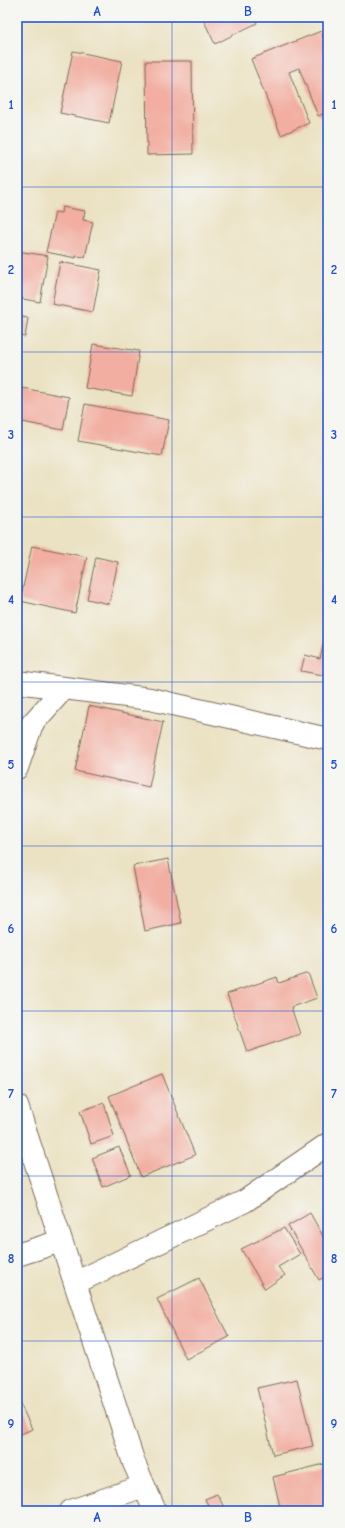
<svg xmlns="http://www.w3.org/2000/svg" width="345" height="1528" font-family="'Comic Neue',sans-serif">
	<style>
		.building { fill: #f2aea1 }
		.lines { fill: none; stroke-linecap: round; stroke-linejoin: round }
		.minor-casing { stroke: #796a58; stroke-width: 24 }
		.minor { stroke: #fff; stroke-width: 22 }
		.grid { fill: none; stroke: #1d4ed8; stroke-width: 1; stroke-opacity: 0.55 }
		.neatline { fill: none; stroke: #1d4ed8; stroke-width: 1.5 }
		.grid-label { font-size: 13px; text-anchor: middle; font-weight: bold; fill: #1d4ed8 }
	</style>
	<rect width="100%" height="100%" fill="#f6f6f2"/>
	<filter id="ink" filterUnits="userSpaceOnUse"><feTurbulence type="fractalNoise" baseFrequency=".025" numOctaves="2"/><feDisplacementMap in="SourceGraphic" scale="8" xChannelSelector="R" yChannelSelector="G"/><feConvolveMatrix kernelMatrix="1 2 1 2 8 2 1 2 1" color-interpolation-filters="sRGB"/></filter>
	<filter id="wash" filterUnits="userSpaceOnUse"><feTurbulence type="fractalNoise" baseFrequency=".012" numOctaves="4" result="noise"/><feDisplacementMap in="SourceGraphic" scale="16" xChannelSelector="R" yChannelSelector="G"/><feGaussianBlur stdDeviation="0.9" result="paint"/><feColorMatrix in="noise" values="0 0 0 0 0 0 0 0 0 0 0 0 0 0 0 0 0 1.4 0 .05"/><feComposite in="paint" operator="in"/></filter>
	<g filter="url(#wash)">
		<rect width="100%" height="100%" fill="#ebe2c3"/>
		<g id="blocks">
			<path class="building" d="M 202,17 L 254,17 L 257,23 L 215,44 Z
				M 321,31 L 328,50 L 328,112 L 318,116 L 299,68 L 289,72 L 309,123 L 281,135 L 251,59 Z
				M 73,51 L 122,61 L 109,123 L 60,113 Z
				M 146,61 L 192,61 L 193,154 L 147,155 Z
				M 62,207 L 85,211 L 83,220 L 93,222 L 85,257 L 76,256 L 76,258 L 46,252 L 55,212 L 61,213 Z
				M 17,251 L 48,256 L 40,302 L 17,298 Z
				M 60,262 L 101,270 L 93,312 L 52,304 Z
				M 17,316 L 28,318 L 25,337 L 17,335 Z
				M 93,344 L 139,351 L 132,396 L 85,388 Z
				M 17,387 L 69,397 L 63,430 L 17,421 Z
				M 85,404 L 169,420 L 162,456 L 78,441 Z
				M 32,546 L 87,557 L 75,613 L 20,601 Z
				M 96,557 L 118,562 L 109,604 L 87,599 Z
				M 328,624 L 328,676 L 301,671 L 305,655 L 320,659 Z
				M 89,706 L 163,722 L 149,787 L 75,771 Z
				M 168,859 L 181,923 L 145,931 L 133,866 Z
				M 308,973 L 317,998 L 291,1007 L 300,1034 L 247,1052 L 227,994 L 277,977 L 279,983 Z
				M 162,1074 L 195,1155 L 141,1177 L 109,1096 Z
				M 104,1103 L 114,1136 L 91,1144 L 80,1111 Z
				M 119,1147 L 131,1175 L 103,1187 L 92,1158 Z
				M 310,1213 L 328,1245 L 328,1275 L 319,1280 L 288,1226 Z
				M 284,1228 L 300,1254 L 278,1267 L 285,1275 L 265,1289 L 241,1249 Z
				M 199,1278 L 229,1337 L 186,1359 L 157,1299 Z
				M 297,1379 L 313,1446 L 273,1455 L 257,1388 Z
				M 17,1397 L 32,1429 L 17,1436 Z
				M 328,1463 L 328,1497 L 323,1499 L 326,1511 L 281,1511 L 273,1477 Z
				M 217,1494 L 226,1511 L 211,1511 L 205,1499 Z"/>
		</g>
	</g>
	<g filter="url(#ink)">
		<use href="#blocks" fill-opacity="0" stroke="#796a58" stroke-width="1"/>
		<g class="lines">
			<g class="minor-casing">
				<path id="minor" d="M 17,682 L 150,699 L 328,739
					M 17,768 L 32,724 L 64,688
					M 17,1106 L 134,1463 L 155,1511
					M 17,1255 L 61,1241
					M 75,1283 L 245,1201 L 328,1144
					M 71,1511 L 144,1486"/>
			</g>
			<use href="#minor" class="minor"/>
		</g>
	</g>
	<path class="grid" d="M 172,17 L 172,1511M 17,187 L 328,187M 17,352 L 328,352M 17,517 L 328,517M 17,682 L 328,682M 17,846 L 328,846M 17,1011 L 328,1011M 17,1176 L 328,1176M 17,1341 L 328,1341"/>
	<rect width="345" height="1528" fill="none" stroke="#f6f6f2" stroke-width="44"/>
	<rect x="22" y="22" width="301" height="1484" class="neatline"/>
	<g class="grid-label">
		<text x="97" y="16">A</text>
		<text x="248" y="16">B</text>
		<text x="11" y="109">1</text>
		<text x="334" y="109">1</text>
		<text x="11" y="274">2</text>
		<text x="334" y="274">2</text>
		<text x="11" y="439">3</text>
		<text x="334" y="439">3</text>
		<text x="11" y="604">4</text>
		<text x="334" y="604">4</text>
		<text x="11" y="769">5</text>
		<text x="334" y="769">5</text>
		<text x="11" y="933">6</text>
		<text x="334" y="933">6</text>
		<text x="11" y="1098">7</text>
		<text x="334" y="1098">7</text>
		<text x="11" y="1263">8</text>
		<text x="334" y="1263">8</text>
		<text x="11" y="1428">9</text>
		<text x="334" y="1428">9</text>
		<text x="97" y="1522">A</text>
		<text x="248" y="1522">B</text>
	</g>
</svg>
